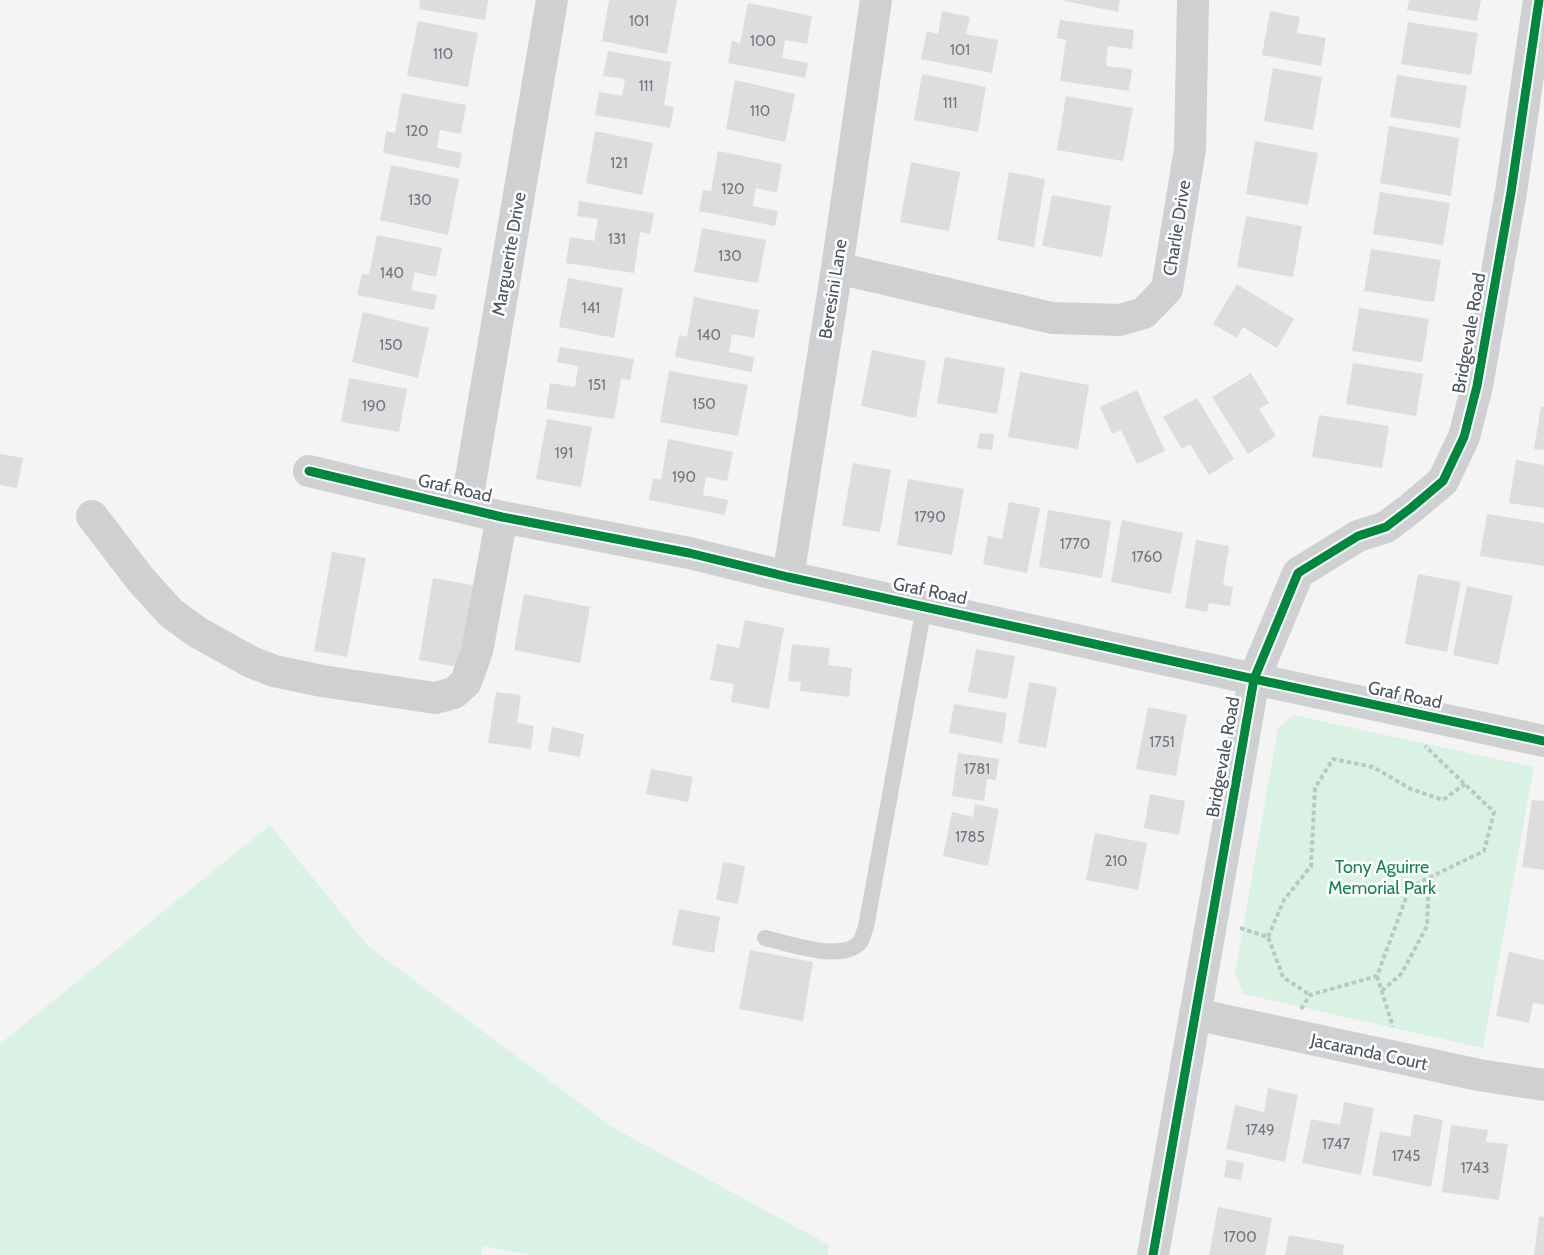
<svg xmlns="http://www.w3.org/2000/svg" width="1544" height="1255" font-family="Cabin,sans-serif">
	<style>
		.green { fill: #d9f2e3 }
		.building { fill: #ddddde }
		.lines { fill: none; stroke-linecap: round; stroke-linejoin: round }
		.path { stroke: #bcc7c4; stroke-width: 4; stroke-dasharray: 4.5 3; stroke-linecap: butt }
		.service { stroke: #ced0d2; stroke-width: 16 }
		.minor { stroke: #ced0d2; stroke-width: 32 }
		.cycleway-casing { stroke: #fff; stroke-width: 13 }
		.cycleway { stroke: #00873e; stroke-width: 9 }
		.labels { text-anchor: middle; stroke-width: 5; stroke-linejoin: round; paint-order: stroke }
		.number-label { font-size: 15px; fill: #707881 }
		.street-label { font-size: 18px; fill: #4a5661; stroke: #fff }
		.park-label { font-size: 18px; fill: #17864f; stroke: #fff }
	</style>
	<rect width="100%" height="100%" fill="#f4f4f4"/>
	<path class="green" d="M 1293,715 L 1534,767 L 1483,1048 L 1243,994 L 1235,973 L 1278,728 Z
		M 270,825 L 368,946 L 612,1127 L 829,1245 L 827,1255 L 531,1255 L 483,1246 L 481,1255 L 0,1255 L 0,1044 Z"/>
	<path class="building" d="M 420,0 L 488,0 L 485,20 L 419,9 Z
		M 609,0 L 677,0 L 667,54 L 602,41 Z
		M 1061,0 L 1120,0 L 1118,12 Z
		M 1409,0 L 1481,0 L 1477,21 L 1407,10 Z
		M 748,3 L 812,16 L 807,44 L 785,40 L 782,58 L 808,63 L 805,78 L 728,63 L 732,41 L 740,43 Z
		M 942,11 L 970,17 L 966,34 L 998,40 L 992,73 L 921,59 L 927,31 L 938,34 Z
		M 1270,11 L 1300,17 L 1297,33 L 1326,38 L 1321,66 L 1262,55 Z
		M 1060,20 L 1134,30 L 1132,49 L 1108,46 L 1106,66 L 1132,69 L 1129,91 L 1060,81 L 1066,40 L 1057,38 Z
		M 418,21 L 478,33 L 468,87 L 407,76 Z
		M 1408,22 L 1478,33 L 1471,75 L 1401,64 Z
		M 608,51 L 671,62 L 664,105 L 674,107 L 670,128 L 595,115 L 599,92 L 622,96 L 625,79 L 603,76 Z
		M 1273,68 L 1322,77 L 1313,130 L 1264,121 Z
		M 922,74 L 986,87 L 978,132 L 914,120 Z
		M 1397,75 L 1467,86 L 1460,128 L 1390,117 Z
		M 735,80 L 795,94 L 785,142 L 726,129 Z
		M 402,93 L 466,105 L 461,134 L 440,130 L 437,148 L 462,153 L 459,168 L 383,153 L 386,131 L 395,133 Z
		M 1066,96 L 1133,108 L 1123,161 L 1057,150 Z
		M 1389,126 L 1459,138 L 1451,196 L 1380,183 Z
		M 595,131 L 653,143 L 642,195 L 586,183 Z
		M 1255,141 L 1318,153 L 1308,205 L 1246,194 Z
		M 718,151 L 782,164 L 777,193 L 756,188 L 753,206 L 778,211 L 775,226 L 699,211 L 703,190 L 711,191 Z
		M 911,162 L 960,172 L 949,231 L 900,222 Z
		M 391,165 L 459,179 L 448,235 L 380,220 Z
		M 1009,172 L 1045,179 L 1034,247 L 997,240 Z
		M 1380,192 L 1450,203 L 1443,245 L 1373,234 Z
		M 1052,195 L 1111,206 L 1102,257 L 1042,246 Z
		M 579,201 L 654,213 L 650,234 L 640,232 L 634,273 L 566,263 L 570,237 L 594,241 L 598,219 L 577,216 Z
		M 1246,216 L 1302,226 L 1293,277 L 1237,267 Z
		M 702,228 L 766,240 L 758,283 L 694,272 Z
		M 377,235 L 442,248 L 436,277 L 415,272 L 411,290 L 437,295 L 434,310 L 357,295 L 362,274 L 369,275 Z
		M 1371,249 L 1441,260 L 1434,302 L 1364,291 Z
		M 568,278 L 623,288 L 614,338 L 559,327 Z
		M 1237,284 L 1294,319 L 1277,348 L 1243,327 L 1237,338 L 1213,324 Z
		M 694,297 L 759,310 L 754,338 L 732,334 L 729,352 L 754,357 L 752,372 L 675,357 L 679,335 L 687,337 Z
		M 1359,308 L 1429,319 L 1422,362 L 1352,351 Z
		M 363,312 L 429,328 L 418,378 L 352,362 Z
		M 560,347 L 634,359 L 630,380 L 621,379 L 614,419 L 546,409 L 550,383 L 575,387 L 578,366 L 557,362 Z
		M 872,350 L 926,361 L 916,418 L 861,406 Z
		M 945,357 L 1005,368 L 997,414 L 937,403 Z
		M 1353,363 L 1423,374 L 1416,416 L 1346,404 Z
		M 669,371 L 748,385 L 738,436 L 660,422 Z
		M 1020,372 L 1089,385 L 1078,449 L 1008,437 Z
		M 1251,373 L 1269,403 L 1259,409 L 1276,436 L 1248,454 L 1212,397 Z
		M 349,378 L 407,389 L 399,432 L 341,422 Z
		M 1137,390 L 1165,451 L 1137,464 L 1121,430 L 1112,434 L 1100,407 Z
		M 1197,398 L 1234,459 L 1209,475 L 1190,444 L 1182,449 L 1163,417 Z
		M 1541,407 L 1544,407 L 1544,450 L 1534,449 Z
		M 1319,415 L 1389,426 L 1382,468 L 1312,457 Z
		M 547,419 L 592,427 L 581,487 L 536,479 Z
		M 980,433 L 994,434 L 992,450 L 977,448 Z
		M 668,439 L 733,452 L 727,481 L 706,477 L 703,495 L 728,500 L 725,515 L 649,500 L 653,478 L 661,480 Z
		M 0,454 L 23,458 L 17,488 L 0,485 Z
		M 1516,460 L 1544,465 L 1544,508 L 1509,503 Z
		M 853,463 L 891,470 L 880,532 L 842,526 Z
		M 908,479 L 964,489 L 952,555 L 897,545 Z
		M 1009,502 L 1040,508 L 1027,573 L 983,564 L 988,536 L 1002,539 Z
		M 1048,510 L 1111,521 L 1102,578 L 1039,567 Z
		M 1487,514 L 1544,523 L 1544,566 L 1480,556 Z
		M 1122,520 L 1183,533 L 1171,594 L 1111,582 Z
		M 1196,540 L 1229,546 L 1223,585 L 1233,587 L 1230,606 L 1209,603 L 1207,612 L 1185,608 Z
		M 332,552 L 366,558 L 347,657 L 314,651 Z
		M 1418,574 L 1461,582 L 1447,652 L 1405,644 Z
		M 433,578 L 483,587 L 469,669 L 419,660 Z
		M 1467,586 L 1513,596 L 1498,665 L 1453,655 Z
		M 524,594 L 590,607 L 580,663 L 514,650 Z
		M 745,620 L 784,628 L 769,709 L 731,702 L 734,684 L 710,680 L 717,644 L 739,648 Z
		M 792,644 L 830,648 L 828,665 L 852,668 L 849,697 L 800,691 L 801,682 L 788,681 Z
		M 976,649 L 1015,656 L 1007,699 L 968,692 Z
		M 1029,682 L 1057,687 L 1046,748 L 1018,743 Z
		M 496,692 L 521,695 L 517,723 L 534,726 L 531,749 L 488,743 Z
		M 954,704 L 1007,713 L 1002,743 L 949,733 Z
		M 1148,707 L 1187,715 L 1176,776 L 1136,769 Z
		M 552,727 L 584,734 L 580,757 L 548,751 Z
		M 958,753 L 999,759 L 996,780 L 987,779 L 984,801 L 952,796 Z
		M 651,769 L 693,777 L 688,802 L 646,794 Z
		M 1150,794 L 1185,801 L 1179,835 L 1144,828 Z
		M 1532,800 L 1544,801 L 1544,870 L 1522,867 Z
		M 975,804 L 999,809 L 988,866 L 943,856 L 952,812 L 973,817 Z
		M 1095,833 L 1147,843 L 1138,890 L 1086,880 Z
		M 723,862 L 745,866 L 738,904 L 716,900 Z
		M 679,909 L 720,917 L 714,953 L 672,945 Z
		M 750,950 L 813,962 L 803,1021 L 739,1009 Z
		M 1509,952 L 1544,960 L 1544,1005 L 1533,1003 L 1529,1023 L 1496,1016 Z
		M 1268,1088 L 1298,1095 L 1285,1162 L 1226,1149 L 1235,1105 L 1264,1112 Z
		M 1344,1102 L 1374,1108 L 1361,1175 L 1302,1163 L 1311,1119 L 1340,1125 Z
		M 1414,1114 L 1443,1120 L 1431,1187 L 1372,1175 L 1380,1131 L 1410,1137 Z
		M 1451,1125 L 1488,1130 L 1486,1142 L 1508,1144 L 1499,1200 L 1442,1192 Z
		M 1227,1160 L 1244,1163 L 1241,1180 L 1224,1177 Z
		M 1218,1207 L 1272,1218 L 1265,1255 L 1209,1255 Z
		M 1539,1216 L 1544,1217 L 1544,1255 L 1534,1255 Z
		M 1289,1235 L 1344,1245 L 1343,1255 L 1285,1255 Z"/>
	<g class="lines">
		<path class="path" d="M 1240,928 L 1268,937 L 1283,977 L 1310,995
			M 1268,937 L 1284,900 L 1311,866 L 1315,788 L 1333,759 L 1373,767 L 1411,789 L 1443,800 L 1465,784
			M 1377,976 L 1393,1027
			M 1382,991 L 1402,973 L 1427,926 L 1429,878
			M 1301,1009 L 1310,995 L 1377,976 L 1410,887 L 1484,851 L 1494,812 L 1425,746"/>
		<path class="service" d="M 765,938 C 788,943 844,964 861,941 C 863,937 864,931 866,927 L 924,607"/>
		<path class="minor" d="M 837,268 L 1052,318 L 1120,320 L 1144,313 L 1167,289 L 1190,149 L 1193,0
			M 309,471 L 502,517 L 689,553 L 788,577 L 1254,679 L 1544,741
			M 466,507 L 552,0
			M 92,516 L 141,580 L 171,613 L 197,632 L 251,662 L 274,671 L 322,681 L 435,698 L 454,693 L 466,682 L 477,651 L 502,517
			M 788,577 L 837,268 L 876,0
			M 1195,1014 L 1479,1075 L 1544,1085
			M 1153,1255 L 1254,679 L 1298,573 L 1358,536 L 1386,527 L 1411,508 L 1443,481 L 1464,437 L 1477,386 L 1511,192 L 1539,0"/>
		<g class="cycleway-casing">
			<path id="cycleway" d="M 309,471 L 502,517 L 689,553 L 788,577 L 1254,679 L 1544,741
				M 1153,1255 L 1254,679 L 1298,573 L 1358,536 L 1386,527 L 1411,508 L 1443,481 L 1464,437 L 1477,386 L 1511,192 L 1539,0"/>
		</g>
		<use href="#cycleway" class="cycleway"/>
	</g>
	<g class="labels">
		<g class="number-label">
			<text x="639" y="26">101</text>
			<text x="763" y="46">100</text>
			<text x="960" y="55">101</text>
			<text x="443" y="59">110</text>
			<text x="646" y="91">111</text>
			<text x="950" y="108">111</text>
			<text x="760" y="116">110</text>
			<text x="417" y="136">120</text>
			<text x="619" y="168">121</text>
			<text x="733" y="194">120</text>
			<text x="420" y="205">130</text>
			<text x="617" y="244">131</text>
			<text x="730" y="261">130</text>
			<text x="392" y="278">140</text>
			<text x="591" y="313">141</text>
			<text x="709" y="340">140</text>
			<text x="391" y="350">150</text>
			<text x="597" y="390">151</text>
			<text x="704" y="409">150</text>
			<text x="374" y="411">190</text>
			<text x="564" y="458">191</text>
			<text x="684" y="482">190</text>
			<text x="930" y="522">1790</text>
			<text x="1075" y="549">1770</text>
			<text x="1147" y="562">1760</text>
			<text x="1162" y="747">1751</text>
			<text x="977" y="774">1781</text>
			<text x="970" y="842">1785</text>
			<text x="1116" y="866">210</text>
			<text x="1260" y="1135">1749</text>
			<text x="1336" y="1149">1747</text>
			<text x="1406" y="1161">1745</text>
			<text x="1475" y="1173">1743</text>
			<text x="1240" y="1242">1700</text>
		</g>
		<g class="street-label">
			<text transform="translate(1177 228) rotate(-81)" y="6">Charlie Drive</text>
			<text transform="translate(509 254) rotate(-80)" y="6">Marguerite Drive</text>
			<text transform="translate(833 289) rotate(-81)" y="6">Beresini Lane</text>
			<text transform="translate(1469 333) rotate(-80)" y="6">Bridgevale Road</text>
			<text transform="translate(455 488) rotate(13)" y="6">Graf Road</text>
			<text transform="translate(930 591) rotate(12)" y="6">Graf Road</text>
			<text transform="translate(1405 695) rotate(12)" y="6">Graf Road</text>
			<text transform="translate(1223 757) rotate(-80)" y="6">Bridgevale Road</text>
			<text transform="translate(1369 1052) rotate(12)" y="6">Jacaranda Court</text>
		</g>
		<g class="park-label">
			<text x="1382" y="873">Tony Aguirre<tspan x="1382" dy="21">Memorial Park</tspan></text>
		</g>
	</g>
</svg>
